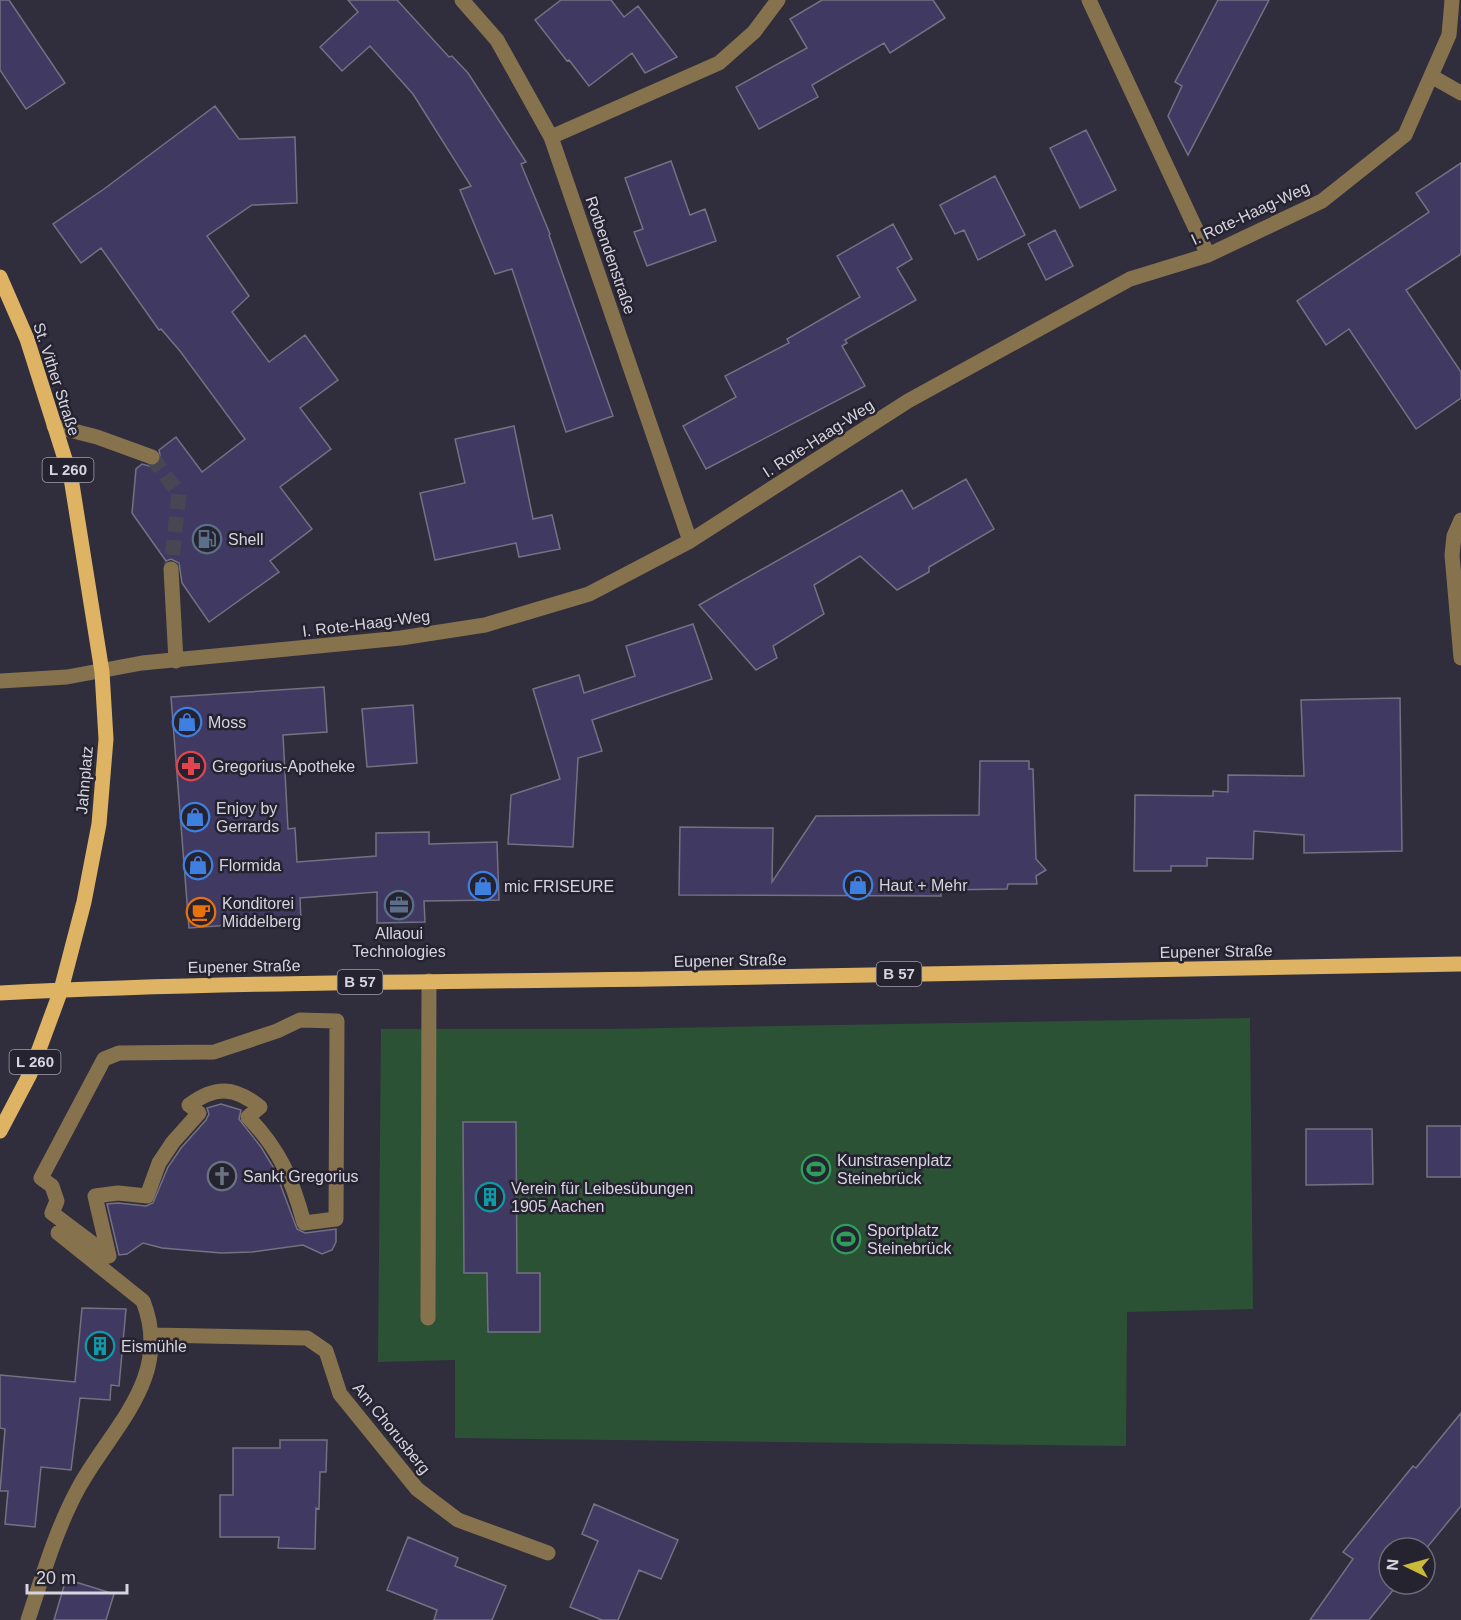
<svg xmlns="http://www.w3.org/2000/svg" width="1461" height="1620" font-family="Arial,sans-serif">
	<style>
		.green { fill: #2c5236 }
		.building { fill: #403a63; stroke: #737182; stroke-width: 1.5 }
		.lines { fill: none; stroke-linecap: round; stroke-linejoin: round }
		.minor-tunnel { stroke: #494654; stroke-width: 15; stroke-dasharray: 15 8; stroke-linecap: butt }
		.minor { stroke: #87724e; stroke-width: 15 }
		.major { stroke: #deb464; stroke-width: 15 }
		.labels { text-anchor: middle; stroke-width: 5; stroke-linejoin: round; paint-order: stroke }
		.shield { fill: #262331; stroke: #a19faa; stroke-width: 1.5 }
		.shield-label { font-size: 15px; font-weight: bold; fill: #d6d4de }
		.street-label { font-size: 16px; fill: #d6d4de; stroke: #262331 }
		.poi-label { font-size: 16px; fill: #d6d4de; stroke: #262331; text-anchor: start }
	</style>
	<rect width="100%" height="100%" fill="#302d3c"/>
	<path class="green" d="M 1250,1018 L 1253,1309 L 1127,1312 L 1126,1446 L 455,1438 L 455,1360 L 378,1362 L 381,1029 L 608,1029 Z"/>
	<path class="building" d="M 0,0 L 9,0 L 65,83 L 26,109 L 0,70 Z
		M 348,0 L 397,0 L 449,57 L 452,56 L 468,73 L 526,162 L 521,164 L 550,234 L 549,235 L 613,416 L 566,432 L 512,269 L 495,274 L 460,190 L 471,186 L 413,94 L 370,46 L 342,71 L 320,47 L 358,12 Z
		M 561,0 L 611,0 L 624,17 L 638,6 L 677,57 L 645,73 L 632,53 L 589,86 L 569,60 L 567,61 L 535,20 Z
		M 822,0 L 933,0 L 945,18 L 890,53 L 884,43 L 812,85 L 818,97 L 759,129 L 736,87 L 807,48 L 790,19 Z
		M 1218,0 L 1269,0 L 1188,155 L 1168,116 L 1182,86 L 1175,82 Z
		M 215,106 L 239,139 L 295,137 L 297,203 L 252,205 L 207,236 L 249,296 L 232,312 L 269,362 L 305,335 L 338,380 L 300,408 L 331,449 L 280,487 L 312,529 L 270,561 L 279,572 L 209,622 L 182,583 L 179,563 L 171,559 L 166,561 L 132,513 L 136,469 L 142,464 L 153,467 L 158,465 L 161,460 L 159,450 L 176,437 L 202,472 L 245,439 L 180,351 L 161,329 L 159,330 L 101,248 L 81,263 L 53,224 L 104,189 Z
		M 1086,130 L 1116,190 L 1080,208 L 1050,148 Z
		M 671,161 L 690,215 L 705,209 L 716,241 L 647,266 L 634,232 L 643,229 L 625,178 Z
		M 1461,163 L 1461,254 L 1406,290 L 1461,372 L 1461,398 L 1416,429 L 1349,329 L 1326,345 L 1297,301 L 1429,212 L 1416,193 Z
		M 995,176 L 1025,235 L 978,260 L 964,230 L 955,234 L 940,205 Z
		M 893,224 L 912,259 L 897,268 L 916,300 L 845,340 L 847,343 L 842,346 L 865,386 L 706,469 L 683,426 L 736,397 L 725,376 L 789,343 L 787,339 L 860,297 L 837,256 Z
		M 1055,230 L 1073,266 L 1046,280 L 1028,244 Z
		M 514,426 L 533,519 L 552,515 L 560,549 L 519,557 L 516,543 L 435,560 L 420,493 L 465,483 L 455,439 Z
		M 966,479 L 994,529 L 929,567 L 929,572 L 897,590 L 860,556 L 814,585 L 824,614 L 773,646 L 777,658 L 756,670 L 699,605 L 902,490 L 913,509 Z
		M 693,624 L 712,679 L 592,720 L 602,751 L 578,758 L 573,847 L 508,844 L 511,795 L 560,779 L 533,689 L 579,675 L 584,693 L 635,676 L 626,646 Z
		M 324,687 L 327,732 L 283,735 L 288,829 L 295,828 L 297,862 L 376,856 L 376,833 L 429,832 L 429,844 L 497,842 L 499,900 L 424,901 L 425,922 L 377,923 L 377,892 L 300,898 L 301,920 L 189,928 L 171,697 Z
		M 1400,698 L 1402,851 L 1304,853 L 1304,835 L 1254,831 L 1253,859 L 1207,858 L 1207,866 L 1171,866 L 1171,871 L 1134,871 L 1135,795 L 1213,796 L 1213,791 L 1228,792 L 1228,775 L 1304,776 L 1301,700 Z
		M 413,705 L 417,763 L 367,767 L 362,709 Z
		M 980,761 L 1029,761 L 1029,769 L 1033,769 L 1036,859 L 1046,870 L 1036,876 L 1037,884 L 1008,884 L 1007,889 L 941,890 L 941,896 L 679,895 L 680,827 L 773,828 L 772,882 L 816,816 L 979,815 Z
		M 221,1104 L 241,1110 L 239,1119 L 261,1147 L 275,1170 L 297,1229 L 305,1233 L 336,1229 L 336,1242 L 332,1250 L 322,1254 L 303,1245 L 252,1252 L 221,1253 L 162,1248 L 143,1243 L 127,1254 L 119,1255 L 107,1204 L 118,1203 L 146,1206 L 153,1203 L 168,1167 L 181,1148 L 206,1120 L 209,1114 L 207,1108 Z
		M 463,1122 L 516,1122 L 517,1273 L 540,1273 L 540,1332 L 488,1332 L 487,1273 L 464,1273 Z
		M 1427,1126 L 1461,1126 L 1461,1177 L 1427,1177 Z
		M 1306,1129 L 1372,1129 L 1373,1184 L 1306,1185 Z
		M 82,1308 L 126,1309 L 119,1386 L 111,1385 L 110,1400 L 80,1398 L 71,1470 L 41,1467 L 35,1527 L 5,1524 L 8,1491 L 0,1491 L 5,1429 L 0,1428 L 0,1375 L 75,1382 Z
		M 1461,1413 L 1461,1506 L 1425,1550 L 1425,1548 L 1389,1548 L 1389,1584 L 1398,1584 L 1369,1620 L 1310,1620 L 1353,1559 L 1343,1552 L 1413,1466 L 1416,1468 Z
		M 280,1440 L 327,1440 L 326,1472 L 320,1472 L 319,1509 L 316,1508 L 315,1549 L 278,1548 L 279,1537 L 220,1537 L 220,1495 L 233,1495 L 233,1448 L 280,1448 Z
		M 594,1504 L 678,1540 L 661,1579 L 639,1570 L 618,1620 L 602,1620 L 570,1607 L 598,1541 L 582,1534 Z
		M 408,1537 L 458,1558 L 455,1566 L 506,1586 L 492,1620 L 434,1620 L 437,1610 L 387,1590 Z
		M 66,1579 L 114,1594 L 106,1620 L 54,1620 Z"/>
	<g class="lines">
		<path class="minor-tunnel" d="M 152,457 L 179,494 L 171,569"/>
		<path class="minor" d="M 462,0 L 497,40 L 551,137 L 690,541
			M 1089,0 L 1208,255
			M 1431,76 L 1461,93
			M 551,137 L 719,63 L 754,32 L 778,0
			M 54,426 L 97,437 L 152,457
			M 1461,520 L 1454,536 L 1452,555 L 1461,658
			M 171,569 L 176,661
			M 0,681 L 67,677 L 142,663 L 401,638 L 485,625 L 589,594 L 690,541 L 908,401 L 1130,279 L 1208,255 L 1322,201 L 1405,135 L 1449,35 L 1452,0
			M 300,1020 L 337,1021 L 336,1219 L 304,1223 C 292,1179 280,1150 248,1117 L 260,1107 C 234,1086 215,1086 189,1105 L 199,1113 L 173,1142 L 159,1163 L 147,1196 L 118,1193 L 95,1196 L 109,1256 L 52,1213 L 57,1201 L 52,1186 L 41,1178 L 104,1059 L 119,1053 L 214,1052 L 277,1031 Z
			M 428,1318 L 429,981
			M 153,1335 L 307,1338 L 326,1351 L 340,1394 L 417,1489 L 458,1520 L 548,1553
			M 28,1620 C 43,1575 56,1529 79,1487 C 113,1426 173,1377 143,1301 L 58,1233"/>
		<path class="major" d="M 0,277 L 27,339 L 71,478 L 102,672 L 106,739 L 99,824 L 84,902 L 61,990 L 30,1074 L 0,1131
			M 0,993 C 218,982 435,982 653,979 C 923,975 1192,969 1461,964"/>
	</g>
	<defs>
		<g id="fuel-ring" transform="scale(1.5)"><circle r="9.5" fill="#262331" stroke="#5c6f8a" stroke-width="1.5"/><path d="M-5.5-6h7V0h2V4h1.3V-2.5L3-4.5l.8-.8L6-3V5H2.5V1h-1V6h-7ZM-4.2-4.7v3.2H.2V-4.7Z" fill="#5c6f8a"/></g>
		<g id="shop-ring" transform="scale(1.5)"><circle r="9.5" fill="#262331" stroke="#3f7fe0" stroke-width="1.5"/><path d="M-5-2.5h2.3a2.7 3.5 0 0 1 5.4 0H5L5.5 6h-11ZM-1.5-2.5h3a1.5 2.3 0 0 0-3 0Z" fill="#3f7fe0"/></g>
		<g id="pharmacy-ring" transform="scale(1.5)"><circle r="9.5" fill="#262331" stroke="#e0444e" stroke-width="1.5"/><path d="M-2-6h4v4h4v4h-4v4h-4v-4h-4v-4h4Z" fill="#e0444e"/></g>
		<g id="office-ring" transform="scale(1.5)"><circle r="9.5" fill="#262331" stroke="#5c6f8a" stroke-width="1.5"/><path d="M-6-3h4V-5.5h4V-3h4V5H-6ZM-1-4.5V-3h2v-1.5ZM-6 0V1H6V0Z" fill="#5c6f8a"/></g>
		<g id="cafe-ring" transform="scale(1.5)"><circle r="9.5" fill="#262331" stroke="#e8710a" stroke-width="1.5"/><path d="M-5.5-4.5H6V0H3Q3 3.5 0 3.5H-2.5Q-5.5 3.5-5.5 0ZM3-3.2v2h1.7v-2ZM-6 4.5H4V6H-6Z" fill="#e8710a"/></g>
		<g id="stadium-ring" transform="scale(1.5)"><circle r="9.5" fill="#262331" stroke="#2e9e5b" stroke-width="1.5"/><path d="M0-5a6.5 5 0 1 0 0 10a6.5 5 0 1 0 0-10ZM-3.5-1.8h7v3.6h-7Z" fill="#2e9e5b"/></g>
		<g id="church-ring" transform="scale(1.5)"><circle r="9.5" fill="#262331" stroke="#6b7280" stroke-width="1.5"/><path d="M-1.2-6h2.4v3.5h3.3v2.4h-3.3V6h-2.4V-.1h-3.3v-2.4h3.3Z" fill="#6b7280"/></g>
		<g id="building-ring" transform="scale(1.5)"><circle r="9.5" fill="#262331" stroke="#0f9aa8" stroke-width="1.5"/><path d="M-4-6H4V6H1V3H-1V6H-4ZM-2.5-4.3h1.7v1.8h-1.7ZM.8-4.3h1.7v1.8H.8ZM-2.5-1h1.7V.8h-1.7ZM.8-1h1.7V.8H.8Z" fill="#0f9aa8"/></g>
	</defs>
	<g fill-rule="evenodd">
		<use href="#fuel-ring" x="207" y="539"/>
		<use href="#shop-ring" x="187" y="722"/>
		<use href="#pharmacy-ring" x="191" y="766"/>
		<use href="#shop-ring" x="195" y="817"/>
		<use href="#shop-ring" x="198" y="865"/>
		<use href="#shop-ring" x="858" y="885"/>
		<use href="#shop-ring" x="483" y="886"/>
		<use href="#office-ring" x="399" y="905"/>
		<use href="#cafe-ring" x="201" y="912"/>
		<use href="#stadium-ring" x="816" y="1169"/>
		<use href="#church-ring" x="222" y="1176"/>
		<use href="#building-ring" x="490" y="1197"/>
		<use href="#stadium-ring" x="846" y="1239"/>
		<use href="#building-ring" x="100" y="1346"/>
	</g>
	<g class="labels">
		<g class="shield">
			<rect x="42.5" y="458" width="51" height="24" rx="4.5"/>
			<rect x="876.5" y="962" width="45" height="24" rx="4.5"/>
			<rect x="337.5" y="970" width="45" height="24" rx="4.5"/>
			<rect x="9.5" y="1050" width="51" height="24" rx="4.5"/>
		</g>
		<g class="shield-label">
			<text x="68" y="475">L 260</text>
			<text x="899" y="979">B 57</text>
			<text x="360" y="987">B 57</text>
			<text x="35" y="1067">L 260</text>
		</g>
		<g class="street-label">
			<text transform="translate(1250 213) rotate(-25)" y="6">I. Rote-Haag-Weg</text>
			<text transform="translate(611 255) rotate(71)" y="6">Rotbendenstraße</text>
			<text transform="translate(57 379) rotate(72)" y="6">St. Vither Straße</text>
			<text transform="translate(818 438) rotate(-33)" y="6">I. Rote-Haag-Weg</text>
			<text transform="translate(366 623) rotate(-7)" y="6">I. Rote-Haag-Weg</text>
			<text transform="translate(84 780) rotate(-85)" y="6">Jahnplatz</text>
			<text transform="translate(1216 951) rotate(-1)" y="6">Eupener Straße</text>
			<text transform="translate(730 960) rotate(-1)" y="6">Eupener Straße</text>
			<text transform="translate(244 966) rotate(-1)" y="6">Eupener Straße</text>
			<text transform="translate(392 1428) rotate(51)" y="6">Am Chorusberg</text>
		</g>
		<g class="poi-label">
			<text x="228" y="545">Shell</text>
			<text x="208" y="728">Moss</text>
			<text x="212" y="772">Gregorius-Apotheke</text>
			<text x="216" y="814">Enjoy by<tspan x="216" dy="18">Gerrards</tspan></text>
			<text x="219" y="871">Flormida</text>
			<text x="879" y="891">Haut + Mehr</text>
			<text x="504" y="892">mic FRISEURE</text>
			<text x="222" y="909">Konditorei<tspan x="222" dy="18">Middelberg</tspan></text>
			<text x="399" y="939" text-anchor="middle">Allaoui<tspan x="399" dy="18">Technologies</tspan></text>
			<text x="837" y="1166">Kunstrasenplatz<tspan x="837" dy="18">Steinebrück</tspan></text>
			<text x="243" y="1182">Sankt Gregorius</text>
			<text x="511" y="1194">Verein für Leibesübungen<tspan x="511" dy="18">1905 Aachen</tspan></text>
			<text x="867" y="1236">Sportplatz<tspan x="867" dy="18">Steinebrück</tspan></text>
			<text x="121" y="1352">Eismühle</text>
		</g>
	</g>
	<g transform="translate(1407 1566) rotate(275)"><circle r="28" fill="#262331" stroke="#6c6a76" stroke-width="1.5"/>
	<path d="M0-4.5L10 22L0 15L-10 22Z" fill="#caba3a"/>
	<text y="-9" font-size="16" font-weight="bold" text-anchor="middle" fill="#d6d4de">N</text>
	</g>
	<path d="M27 1584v9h100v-9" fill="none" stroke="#d6d4de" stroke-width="3"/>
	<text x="36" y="1584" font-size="18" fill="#d6d4de" stroke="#262331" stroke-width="4.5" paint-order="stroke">20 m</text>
</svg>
